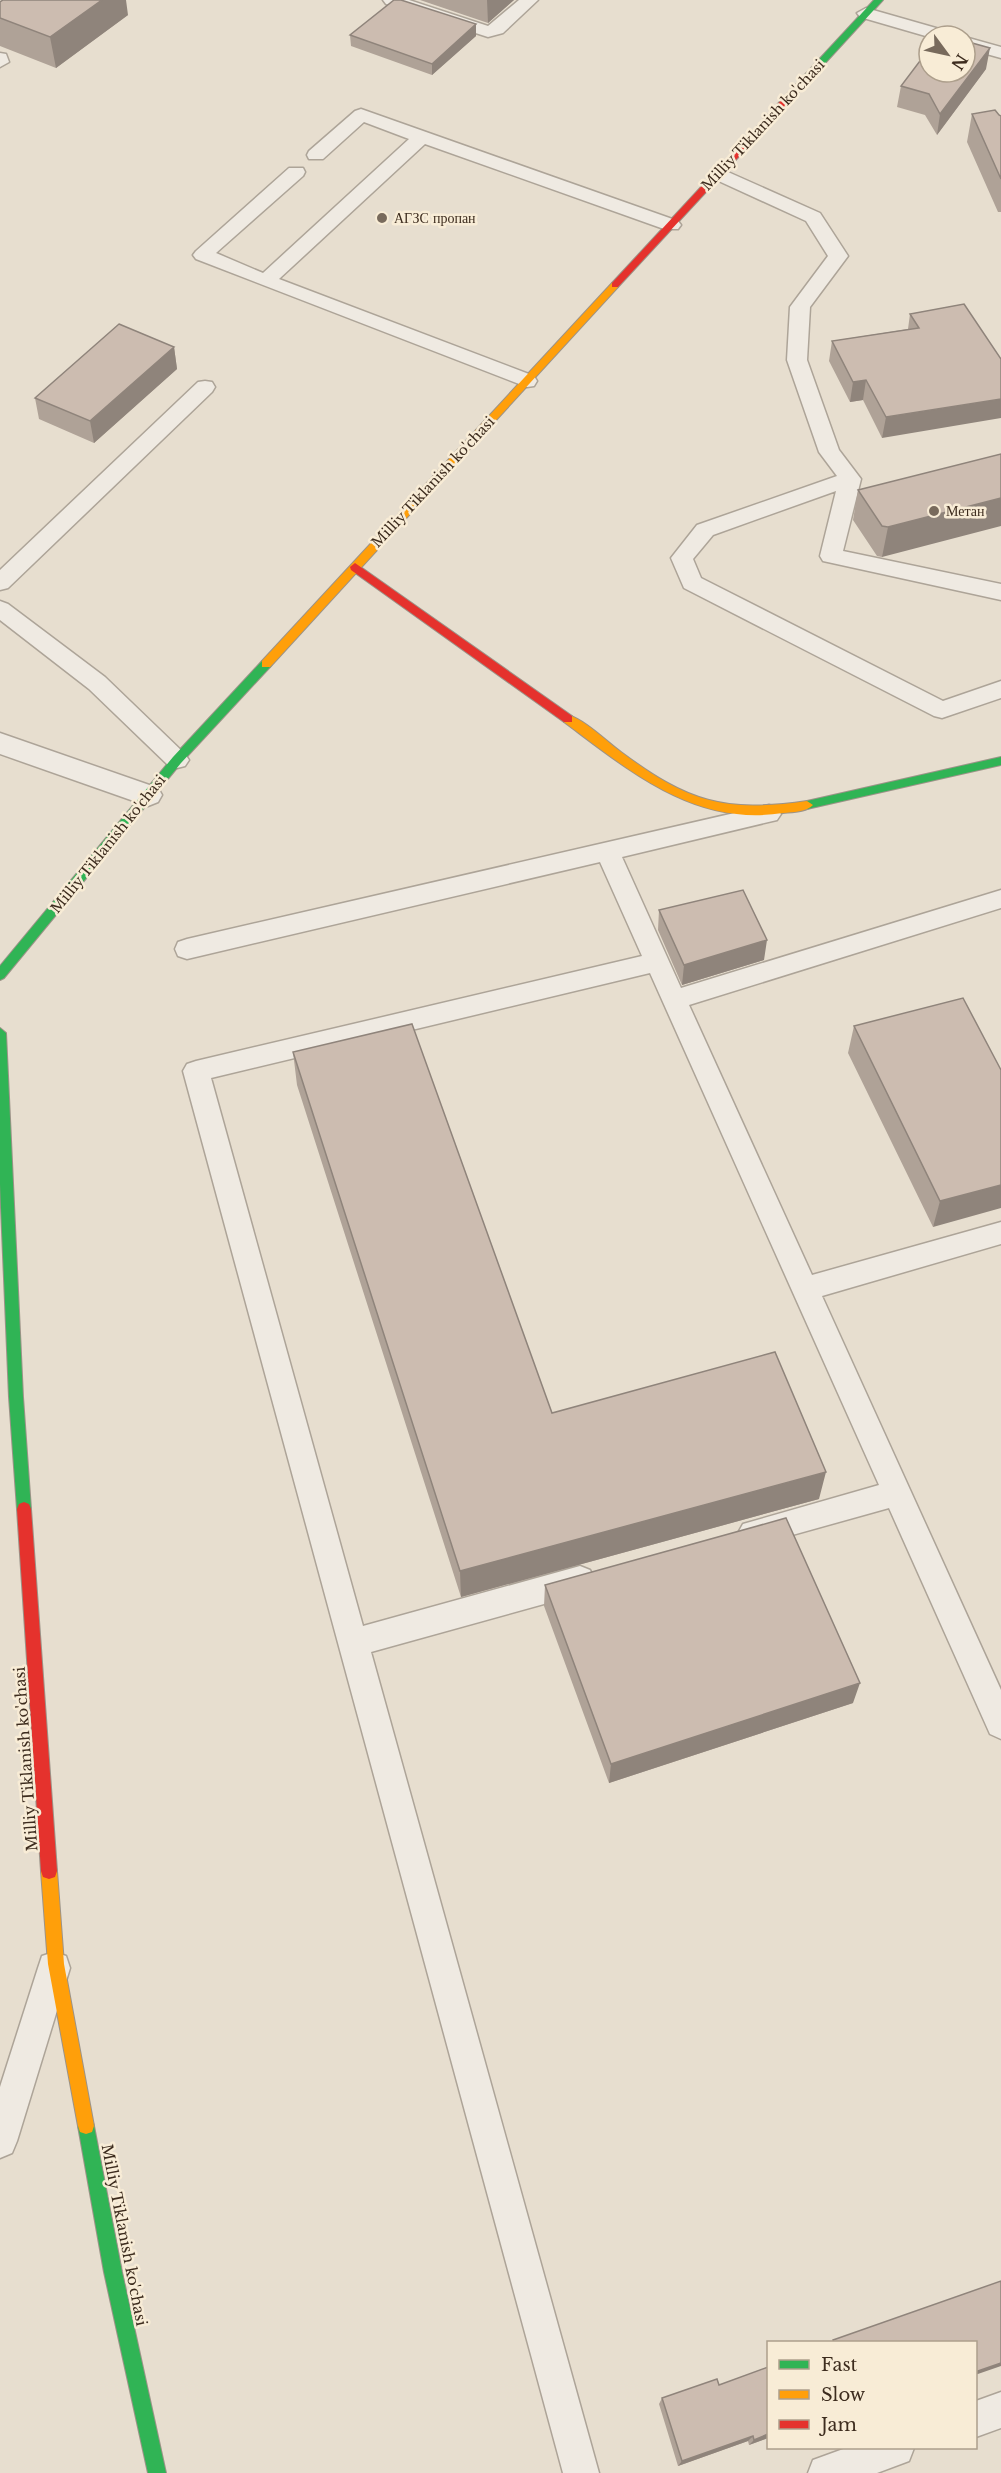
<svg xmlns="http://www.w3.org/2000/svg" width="1001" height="2473" font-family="'Libre Baskerville',serif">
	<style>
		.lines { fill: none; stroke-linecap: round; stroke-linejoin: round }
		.lane-casing { stroke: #ada498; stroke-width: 3 }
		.street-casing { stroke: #ada498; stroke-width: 3 }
		.fast-casing { stroke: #9c9388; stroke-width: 2 }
		.slow-casing { stroke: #9c9388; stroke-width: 2 }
		.jam-casing { stroke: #9c9388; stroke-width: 2 }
		.lane { fill: #efeae2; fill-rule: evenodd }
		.street { fill: #efeae2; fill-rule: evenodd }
		.fast { fill: #30b455; fill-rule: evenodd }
		.slow { fill: #ff9f0a; fill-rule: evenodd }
		.jam { fill: #e5322d; fill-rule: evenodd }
		.wall { fill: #afa297 }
		.shaded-wall { fill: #8f847b }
		.building { fill: #ccbcb0; stroke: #8f847b; stroke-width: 1.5 }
		.poi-dot { fill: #786a5c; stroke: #f8ecd6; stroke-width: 2 }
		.labels { text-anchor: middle; stroke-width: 5; stroke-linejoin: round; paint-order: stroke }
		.far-street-label { font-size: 14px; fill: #3d2c1e; stroke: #f8ecd6 }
		.far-poi-label { font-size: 14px; fill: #3d2c1e; stroke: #f8ecd6; text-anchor: start }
		.street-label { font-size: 15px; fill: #3d2c1e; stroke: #f8ecd6 }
	</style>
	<rect width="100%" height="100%" fill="#e7decf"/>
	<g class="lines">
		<g class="lane-casing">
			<path id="lane" d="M 383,0 L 409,0 L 488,26 L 519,0 L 538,0 L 503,33 L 488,37 L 386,4 Z
				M 866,8 L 950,32 L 953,36 L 929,37 L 860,17 L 857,13 Z
				M 965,37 L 1001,47 L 1001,58 L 965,48 Z
				M 0,53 L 6,54 L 9,62 L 0,67 Z
				M 361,109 L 678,221 L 681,225 L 678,229 L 664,229 L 425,144 L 279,279 L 534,376 L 537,381 L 534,386 L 527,387 L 196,259 L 193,255 L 196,251 L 289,168 L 303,168 L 305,172 L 303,176 L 216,253 L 263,273 L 409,139 L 364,122 L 323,159 L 309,159 L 307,155 L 309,151 L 355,111 Z
				M 719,168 L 820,213 L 848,256 L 810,307 L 807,360 L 839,450 L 861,479 L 843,551 L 1001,584 L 1001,600 L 823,561 L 820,556 L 836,491 L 713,535 L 693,559 L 701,578 L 943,701 L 1001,681 L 1001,698 L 942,718 L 934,716 L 684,588 L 671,558 L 697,525 L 837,476 L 819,452 L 787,360 L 790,307 L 828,256 L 806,221 L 712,178 L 710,174 Z
				M 205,381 L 212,382 L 215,387 L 212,392 L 8,588 L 0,590 L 0,570 L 198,382 Z
				M 0,601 L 8,604 L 105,677 L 185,754 L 189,760 L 185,766 L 177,768 L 169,766 L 89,689 L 0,620 Z
				M 769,805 L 777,808 L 781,814 L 777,820 L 622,857 L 681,988 L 1001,890 L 1001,908 L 689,1005 L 812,1275 L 1001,1222 L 1001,1244 L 822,1296 L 1001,1690 L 1001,1739 L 990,1734 L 889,1508 L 753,1546 L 743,1542 L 738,1533 L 743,1524 L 879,1485 L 650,973 L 211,1078 L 363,1626 L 580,1566 L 590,1570 L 595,1580 L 590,1590 L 580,1594 L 371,1652 L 599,2473 L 563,2473 L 183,1071 L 187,1064 L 196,1061 L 642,956 L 600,862 L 187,959 L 178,956 L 175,949 L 178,942 L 187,939 Z
				M 54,1952 L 66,1956 L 70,1968 L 17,2141 L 12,2153 L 0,2158 L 0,2087 L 38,1968 L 42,1956 Z
				M 1001,2392 L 1001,2428 L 976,2437 L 976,2401 Z
				M 846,2448 L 914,2448 L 909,2461 L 877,2473 L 808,2473 L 813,2460 Z"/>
		</g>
		<g class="street-casing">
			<path id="street" d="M 0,733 L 158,788 L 162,795 L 158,802 L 148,806 L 0,754 Z"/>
		</g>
		<g class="fast-casing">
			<path id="fast" d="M 874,0 L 883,0 L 806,84 L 800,84 L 800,80 Z
				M 266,660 L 272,664 L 270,667 L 181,763 L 4,978 L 0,980 L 0,966 L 173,757 L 262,661 Z
				M 1001,757 L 1001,765 L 807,809 L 801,805 L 807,801 Z
				M 0,1028 L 6,1033 L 23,1397 L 31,1509 L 29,1514 L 24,1516 L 19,1514 L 17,1509 L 9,1397 L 0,1184 Z
				M 86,2118 L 92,2120 L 94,2126 L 122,2272 L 166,2473 L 148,2473 L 104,2272 L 78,2126 L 80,2120 Z"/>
		</g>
		<g class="slow-casing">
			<path id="slow" d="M 615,282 L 618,283 L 618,287 L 270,667 L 262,667 L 262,661 L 612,283 Z
				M 568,715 C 585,720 606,741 621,752 C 688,802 724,813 807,801 L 813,805 C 807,812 792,812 783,813 C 695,827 630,771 564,722 L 564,716 Z
				M 49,1863 L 55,1865 L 57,1871 L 64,1964 L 94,2126 L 92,2132 L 86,2134 L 80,2132 L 78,2126 L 48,1964 L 41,1871 L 43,1865 Z"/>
		</g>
		<g class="jam-casing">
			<path id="jam" d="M 800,80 L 808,82 L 618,287 L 612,287 L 612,283 Z
				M 355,563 L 572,716 L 572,722 L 564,722 L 351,570 L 350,567 Z
				M 24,1502 L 29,1504 L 31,1509 L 57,1871 L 55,1877 L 49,1879 L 43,1877 L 41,1871 L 17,1509 L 19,1504 Z"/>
		</g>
		<use href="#lane" class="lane"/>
		<use href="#street" class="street"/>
		<use href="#fast" class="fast"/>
		<use href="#slow" class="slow"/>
		<use href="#jam" class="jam"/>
	</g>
	<path class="wall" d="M 420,0 L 514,0 L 488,23 Z
		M 0,2 L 128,15 L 56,68 L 0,46 Z
		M 350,35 L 476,36 L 432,75 L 351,46 Z
		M 986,69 L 937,135 L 925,115 L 897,107 L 901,86 Z
		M 972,114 L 1001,116 L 1001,212 L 998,212 L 967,142 Z
		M 964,304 L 882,438 L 863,400 L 850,402 L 829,361 L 832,341 L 908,329 L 910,314 Z
		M 174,347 L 177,369 L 94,443 L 39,419 L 35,398 Z
		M 1001,454 L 882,557 L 877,556 L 853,520 L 858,490 Z
		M 659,910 L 764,960 L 682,985 L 658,930 Z
		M 854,1026 L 1001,1070 L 933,1227 L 848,1053 Z
		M 293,1052 L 552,1413 L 819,1499 L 461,1597 L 297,1085 Z
		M 545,1585 L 853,1703 L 609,1783 L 544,1606 Z
		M 768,2367 L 768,2438 L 749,2445 L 748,2441 L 678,2466 L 659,2404 L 662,2398 L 719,2385 Z"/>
	<path class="shaded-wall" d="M 102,0 L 126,0 L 128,15 L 56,68 L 50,37 Z
		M 487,0 L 514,0 L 488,23 Z
		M 476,24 L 476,36 L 432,75 L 432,64 Z
		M 990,48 L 986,69 L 937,135 L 940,114 Z
		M 174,347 L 177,369 L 94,443 L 90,421 Z
		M 866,380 L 863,400 L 850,402 L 853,382 Z
		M 1001,399 L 1001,418 L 882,438 L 886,417 Z
		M 1001,498 L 1001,526 L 882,557 L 888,527 Z
		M 767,940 L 764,960 L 682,985 L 684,965 Z
		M 1001,1185 L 1001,1208 L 933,1227 L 940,1201 Z
		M 826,1472 L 819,1499 L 461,1597 L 460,1571 Z
		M 860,1683 L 853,1703 L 609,1783 L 611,1764 Z
		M 1001,2363 L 1001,2366 L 975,2375 L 975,2372 Z
		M 768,2434 L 768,2438 L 749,2445 L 754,2440 Z
		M 753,2436 L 748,2441 L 678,2466 L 682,2461 Z"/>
	<path class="building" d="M 3,0 L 102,0 L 50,37 L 0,18 L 0,2 Z
		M 394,0 L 401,0 L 476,24 L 432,64 L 350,35 Z
		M 965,41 L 990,48 L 940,114 L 929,94 L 901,86 L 929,49 L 929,72 L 965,72 Z
		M 995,110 L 999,115 L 1001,116 L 1001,179 L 972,114 Z
		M 964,304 L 1001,359 L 1001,399 L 886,417 L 866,380 L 853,382 L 832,341 L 919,328 L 910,314 Z
		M 119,324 L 174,347 L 90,421 L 35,398 Z
		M 1001,454 L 1001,498 L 888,527 L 882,526 L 858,490 Z
		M 743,890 L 767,940 L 684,965 L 659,910 Z
		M 963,998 L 1001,1070 L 1001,1185 L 940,1201 L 854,1026 Z
		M 412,1024 L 552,1413 L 775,1352 L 826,1472 L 460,1571 L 293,1052 Z
		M 786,1518 L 860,1683 L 611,1764 L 545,1585 Z
		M 1001,2281 L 1001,2363 L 975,2372 L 975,2343 L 834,2343 L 833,2340 Z
		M 768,2367 L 768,2434 L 754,2440 L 753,2436 L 682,2461 L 662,2398 L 717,2379 L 719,2385 Z"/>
	<g class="poi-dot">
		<circle cx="382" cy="218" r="6"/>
		<circle cx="934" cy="511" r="6"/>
	</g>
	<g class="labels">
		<g class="far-street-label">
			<text transform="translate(763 125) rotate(-47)" y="5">Milliy Tiklanish ko'chasi</text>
			<text transform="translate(433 482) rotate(-47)" y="5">Milliy Tiklanish ko'chasi</text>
			<text transform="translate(108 844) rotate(-51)" y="5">Milliy Tiklanish ko'chasi</text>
		</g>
		<g class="far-poi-label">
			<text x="394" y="223">АГЗС пропан</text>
			<text x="946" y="516">Метан</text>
		</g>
		<g class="street-label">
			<text transform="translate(26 1759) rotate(-94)" y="5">Milliy Tiklanish ko'chasi</text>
			<text transform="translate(124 2235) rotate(79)" y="5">Milliy Tiklanish ko'chasi</text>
		</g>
	</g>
	<rect x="767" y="2341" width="210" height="108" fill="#f8ecd6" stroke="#ad9f8c" stroke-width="1.5"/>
	<rect x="779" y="2360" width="30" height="9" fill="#30b455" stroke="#ad9f8c" stroke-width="1.5"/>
	<text x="821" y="2371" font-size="18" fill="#3d2c1e">Fast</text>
	<rect x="779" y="2390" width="30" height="9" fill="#ff9f0a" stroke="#ad9f8c" stroke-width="1.5"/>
	<text x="821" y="2401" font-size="18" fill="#3d2c1e">Slow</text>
	<rect x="779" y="2420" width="30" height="9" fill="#e5322d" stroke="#ad9f8c" stroke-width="1.5"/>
	<text x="821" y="2431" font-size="18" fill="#3d2c1e">Jam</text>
	<g transform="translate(947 54) rotate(123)"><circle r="28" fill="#f8ecd6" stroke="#ad9f8c" stroke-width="1.5"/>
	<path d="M0-4.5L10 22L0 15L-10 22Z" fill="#786a5c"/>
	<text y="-9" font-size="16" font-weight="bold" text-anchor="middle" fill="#3d2c1e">N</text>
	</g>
</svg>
